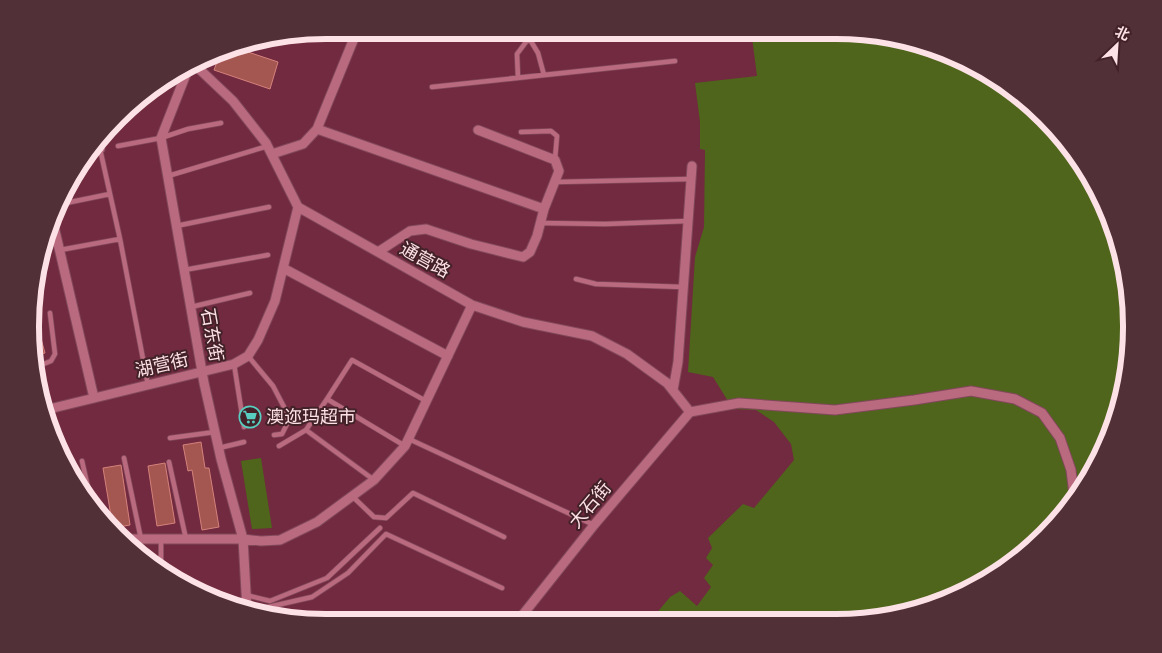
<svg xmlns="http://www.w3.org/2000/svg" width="1162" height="653" font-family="'Alegreya Sans','Noto Sans SC',sans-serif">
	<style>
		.green { fill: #4f651b }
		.building { fill: #a45651; stroke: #d5827c }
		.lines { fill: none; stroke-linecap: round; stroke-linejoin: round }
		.service-casing { stroke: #82485c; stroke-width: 6 }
		.minor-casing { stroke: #82485c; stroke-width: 11 }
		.service { stroke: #ba6a7e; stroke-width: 4.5 }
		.minor { stroke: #ba6a7e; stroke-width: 9 }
		.labels { text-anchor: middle; stroke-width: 4; stroke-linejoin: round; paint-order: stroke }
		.street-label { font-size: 18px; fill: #fce1e6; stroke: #422129 }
		.poi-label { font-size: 18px; fill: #fce1e6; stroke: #422129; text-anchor: start }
		.rim { fill: none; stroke: #fce1e6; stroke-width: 6 }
	</style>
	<rect width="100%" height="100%" fill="#712a3f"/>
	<path class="green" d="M 751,30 L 855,31 L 931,46 L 984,70 L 1071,146 L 1122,250 L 1129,365 L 1092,475 L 1045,536 L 1000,573 L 931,607 L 874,620 L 650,621 L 670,597 L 680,591 L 697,606 L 711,587 L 704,578 L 713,565 L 706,558 L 712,548 L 708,538 L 743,504 L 754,508 L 794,460 L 791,444 L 774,422 L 756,410 L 733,409 L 713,377 L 688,372 L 695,257 L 704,227 L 705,150 L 700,149 L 700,122 L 695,83 L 757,76 Z
		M 261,458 L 272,528 L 252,529 L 241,461 Z"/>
	<path class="building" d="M 230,46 L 278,62 L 270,89 L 214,70 L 221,51 Z
		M 34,314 L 45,353 L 33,356 L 31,346 Z
		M 201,442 L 205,468 L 209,468 L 219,527 L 202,530 L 192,470 L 188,471 L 183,445 Z
		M 165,463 L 175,523 L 157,526 L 148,466 Z
		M 121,465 L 130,525 L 113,528 L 103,468 Z"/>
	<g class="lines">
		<g class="service-casing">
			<path id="service" d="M 518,78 L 517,54 L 529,38 L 538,53 L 544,75
				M 432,87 L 675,61
				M 521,132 L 551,131 L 557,136 L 555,159
				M 118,146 L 161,138 L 188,129 L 221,123
				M 100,149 L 120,239 L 148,385
				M 168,176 L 268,146
				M 555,182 L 691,179
				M 61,204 L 110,194
				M 540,223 L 605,224 L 688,221
				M 176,226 L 269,207
				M 60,250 L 120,239
				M 184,270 L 268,255
				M 576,279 L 596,284 L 683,287
				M 191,307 L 250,293
				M 248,356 L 273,386 L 284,407 L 287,424 L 282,434 L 274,435
				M 234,364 L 244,427
				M 36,367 L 51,361 L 55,354 L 50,313
				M 327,399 L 352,360 L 426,401
				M 306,430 L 374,480
				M 170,438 L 215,432
				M 409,439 L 594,525
				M 279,446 L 306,430 L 327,399 L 405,446
				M 219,448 L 244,442
				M 124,458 L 141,539
				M 82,461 L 91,501
				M 169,462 L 186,539
				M 352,496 L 374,517 L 386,518 L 413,493 L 504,537
				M 161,539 L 161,569
				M 246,595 L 270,601 L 327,578 L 380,528
				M 247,608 L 264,608 L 312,597 L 348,573 L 386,534 L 502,588"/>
		</g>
		<g class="minor-casing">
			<path id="minor" d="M 195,65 L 233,101 L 266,143 L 298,207 L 472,305 L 523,322 L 592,336 L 627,354 L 667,383 L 690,412
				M 188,69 L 161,138 L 204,383 L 221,459 L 243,539 L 247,610
				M 317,129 L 544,209
				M 90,151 L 100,149
				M 272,154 L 303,144 L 317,129 L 357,31 L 356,30
				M 53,222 L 94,398
				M 378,252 L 410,231 L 426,229 L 471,244 L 523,257 L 530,252 L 537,236 L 544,209 L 559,171 L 555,160 L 478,130
				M 283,268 L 448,356
				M 673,390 L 678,362 L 692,166
				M 45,410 L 234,364 L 248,356 L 258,340 L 275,301 L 298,207
				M 690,412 L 739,403 L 835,410 L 914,400 L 971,391 L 1015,399 L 1042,413 L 1060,438 L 1071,470 L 1074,495 L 1069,505
				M 124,539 L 243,539 L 261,541 L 280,540 L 317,522 L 374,480 L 405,446 L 472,305
				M 517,622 L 594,525 L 690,412"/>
		</g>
		<use href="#service" class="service"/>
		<use href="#minor" class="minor"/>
	</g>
	<defs>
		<g id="supermarket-ring" transform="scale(1.125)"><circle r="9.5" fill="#422129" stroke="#58cec0" stroke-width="1.5"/><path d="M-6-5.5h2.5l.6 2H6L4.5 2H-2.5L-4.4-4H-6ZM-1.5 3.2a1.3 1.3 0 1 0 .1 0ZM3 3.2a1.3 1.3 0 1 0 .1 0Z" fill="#58cec0"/></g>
	</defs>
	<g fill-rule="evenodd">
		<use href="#supermarket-ring" x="250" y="417"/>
	</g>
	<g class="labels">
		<g class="street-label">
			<text transform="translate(425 260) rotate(29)" y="6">通营路</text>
			<text transform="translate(212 335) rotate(80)" y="6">石东街</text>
			<text transform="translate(162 365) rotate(-13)" y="6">湖营街</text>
			<text transform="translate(590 505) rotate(-50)" y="6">大石街</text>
		</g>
		<g class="poi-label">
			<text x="266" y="423">澳迩玛超市</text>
		</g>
	</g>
	<path d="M0 0H1162V653H0ZM326 39H836A287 287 0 0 1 1123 326V327A287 287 0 0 1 836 614H326A287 287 0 0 1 39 327V326A287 287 0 0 1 326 39Z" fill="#513038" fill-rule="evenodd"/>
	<path class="rim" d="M326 39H836A287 287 0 0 1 1123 326V327A287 287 0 0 1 836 614H326A287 287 0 0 1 39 327V326A287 287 0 0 1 326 39Z"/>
	<g transform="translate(1117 45) rotate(25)" stroke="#422129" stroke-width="4" paint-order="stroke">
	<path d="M0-4L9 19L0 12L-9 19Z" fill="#fce1e6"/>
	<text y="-8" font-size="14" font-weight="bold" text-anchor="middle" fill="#fce1e6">北</text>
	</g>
</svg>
